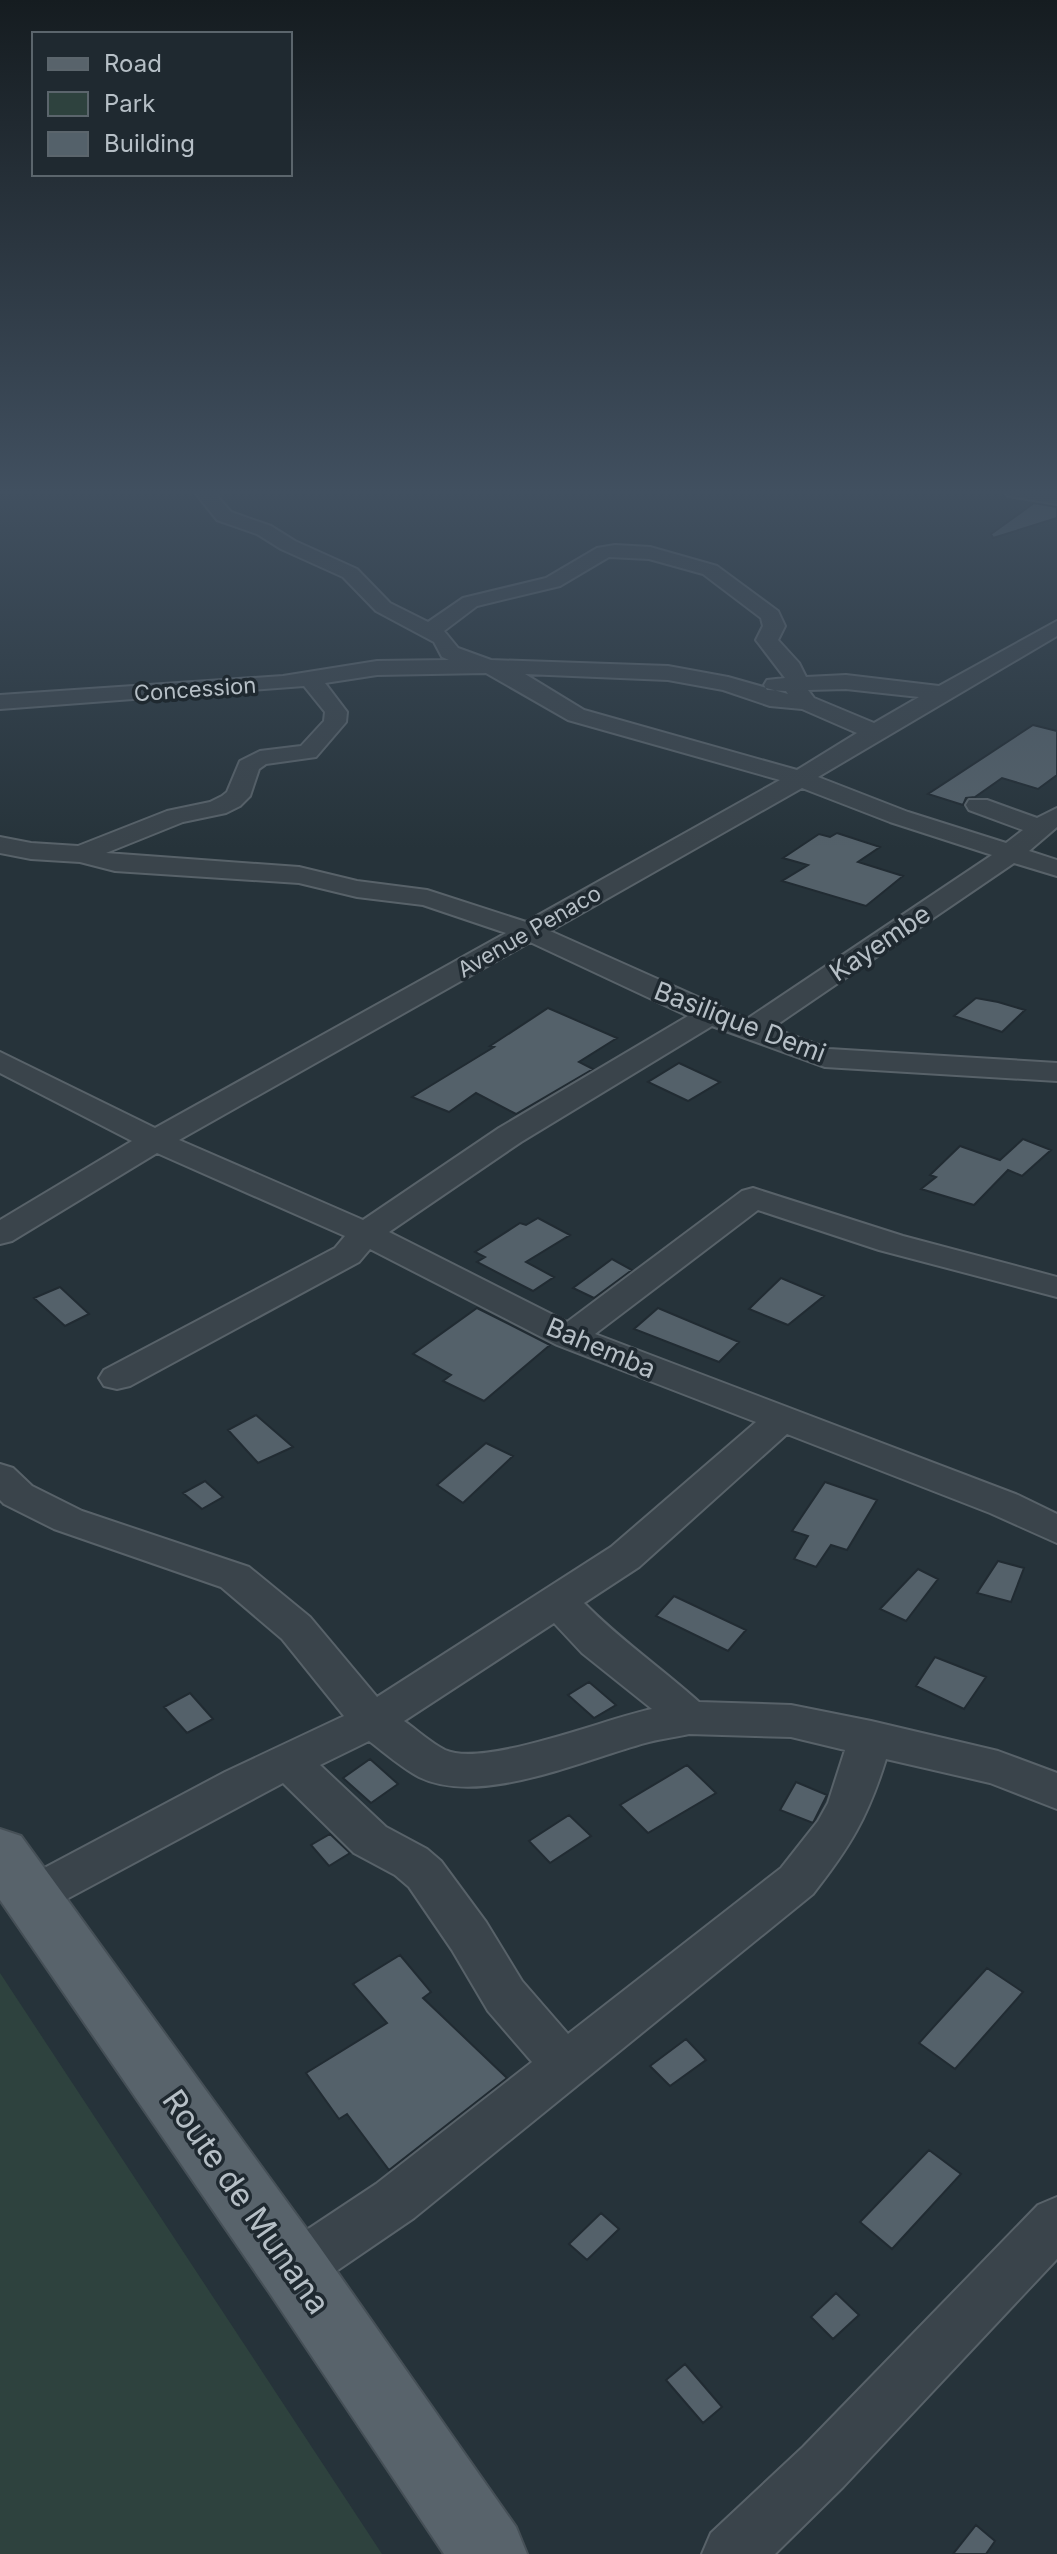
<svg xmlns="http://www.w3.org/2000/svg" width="1057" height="2554" font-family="Inter,sans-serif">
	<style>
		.green { fill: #2e423e }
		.building { fill: #54616a; stroke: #212b32; stroke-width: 2 }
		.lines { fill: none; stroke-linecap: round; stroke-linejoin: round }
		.minor-casing { stroke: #586269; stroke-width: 4 }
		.major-casing { stroke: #465057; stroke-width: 4 }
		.minor { fill: #3a444b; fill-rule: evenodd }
		.major { fill: #58636b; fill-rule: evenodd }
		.labels { text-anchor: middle; stroke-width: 7; stroke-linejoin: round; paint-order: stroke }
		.far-street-label { font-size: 22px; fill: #b6bfc6; stroke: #1f2930 }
		.street-label { font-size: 26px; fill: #b6bfc6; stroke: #1f2930 }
		.near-street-label { font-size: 32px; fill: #b6bfc6; stroke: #1f2930 }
	</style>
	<rect width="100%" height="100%" fill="#26333a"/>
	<path class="green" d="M 0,1973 L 382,2554 L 0,2554 Z"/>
	<path class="building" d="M 1034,503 L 1057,507 L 1057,518 L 993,538 L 991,534 Z
		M 1033,725 L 1057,731 L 1057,775 L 1038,789 L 1002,778 L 975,797 L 966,798 L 963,805 L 928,794 Z
		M 837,833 L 880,847 L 858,862 L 903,876 L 866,906 L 782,881 L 808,865 L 783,858 L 819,834 L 830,837 Z
		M 976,998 L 998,1002 L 1025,1010 L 1002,1032 L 954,1016 Z
		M 548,1008 L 617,1038 L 579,1062 L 593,1069 L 516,1114 L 476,1093 L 449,1112 L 412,1097 L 494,1047 L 490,1046 Z
		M 679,1063 L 720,1082 L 688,1101 L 648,1082 Z
		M 1023,1139 L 1051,1150 L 1022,1176 L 1008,1170 L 974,1205 L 921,1189 L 936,1177 L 930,1175 L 960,1146 L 1000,1160 Z
		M 538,1218 L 570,1235 L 526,1262 L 554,1277 L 533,1291 L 477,1262 L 485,1257 L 475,1252 L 520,1223 L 526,1225 Z
		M 612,1259 L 632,1270 L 594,1298 L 573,1288 Z
		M 781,1278 L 824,1296 L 788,1325 L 749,1309 Z
		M 60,1287 L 89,1314 L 65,1326 L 34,1298 Z
		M 477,1308 L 550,1345 L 484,1401 L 443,1381 L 451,1375 L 413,1354 Z
		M 658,1308 L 739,1342 L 719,1362 L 634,1329 Z
		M 256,1415 L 293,1447 L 258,1463 L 228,1430 Z
		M 486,1443 L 513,1456 L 463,1503 L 437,1485 Z
		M 205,1481 L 223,1497 L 202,1509 L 183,1493 Z
		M 825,1482 L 877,1500 L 847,1550 L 831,1545 L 816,1567 L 794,1559 L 808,1536 L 792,1531 Z
		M 998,1561 L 1024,1568 L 1011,1602 L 977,1593 Z
		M 918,1569 L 938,1579 L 906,1621 L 880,1609 Z
		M 674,1596 L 746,1630 L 728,1651 L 656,1616 Z
		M 935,1657 L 986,1677 L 964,1709 L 916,1686 Z
		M 589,1682 L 616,1705 L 594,1718 L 568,1695 Z
		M 190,1693 L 213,1719 L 187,1733 L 164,1707 Z
		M 370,1759 L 398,1784 L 371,1803 L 343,1778 Z
		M 687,1765 L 716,1793 L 648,1833 L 620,1805 Z
		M 796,1782 L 827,1795 L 813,1823 L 780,1810 Z
		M 569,1815 L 591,1836 L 550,1863 L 529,1841 Z
		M 330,1834 L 350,1853 L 329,1866 L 311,1845 Z
		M 400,1955 L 431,1992 L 423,1998 L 507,2078 L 389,2170 L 347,2114 L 339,2119 L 306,2073 L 387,2023 L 353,1984 Z
		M 987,1968 L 1023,1992 L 955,2069 L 919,2043 Z
		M 686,2039 L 706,2060 L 670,2086 L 650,2066 Z
		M 929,2150 L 961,2174 L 892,2249 L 860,2222 Z
		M 601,2213 L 619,2229 L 587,2260 L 569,2244 Z
		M 836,2293 L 859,2315 L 833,2339 L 811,2317 Z
		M 685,2364 L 722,2407 L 703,2423 L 666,2380 Z
		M 976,2525 L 995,2541 L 986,2554 L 953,2554 Z"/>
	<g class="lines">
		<g class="minor-casing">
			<path id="minor" d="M 193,490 L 212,490 L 231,512 L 271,526 L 295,541 L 357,569 L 390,603 L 428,622 L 463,598 L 546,578 L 597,548 L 615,545 L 650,547 L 717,566 L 778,611 L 785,626 L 778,640 L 799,663 L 806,677 L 846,675 L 939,686 L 1057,621 L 1057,636 L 818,777 L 908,812 L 1006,843 L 1023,830 L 969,810 L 966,805 L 969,800 L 987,800 L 1037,818 L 1057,808 L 1057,827 L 1029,851 L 1057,860 L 1057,876 L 1014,863 L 772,1028 L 829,1049 L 1057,1063 L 1057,1081 L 825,1067 L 712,1026 L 521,1142 L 389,1232 L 567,1322 L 742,1191 L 753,1188 L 903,1236 L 1057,1277 L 1057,1297 L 879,1250 L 758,1210 L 595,1334 L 1018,1495 L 1057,1514 L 1057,1543 L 990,1513 L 787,1434 L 639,1567 L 584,1603 C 619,1639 661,1668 699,1702 L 791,1705 L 871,1721 L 998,1751 L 1057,1773 L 1057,1809 L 990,1783 L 886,1759 C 868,1817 850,1847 813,1894 L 414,2218 L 313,2287 L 294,2295 L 275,2287 L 267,2269 L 275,2251 L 376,2184 L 532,2062 L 488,2011 L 452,1950 L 409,1887 L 395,1875 L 354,1853 L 283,1783 L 48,1909 L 32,1915 L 16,1909 L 9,1896 L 16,1883 L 225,1772 L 344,1716 L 282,1639 L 221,1587 L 54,1529 L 4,1504 L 0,1500 L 0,1464 L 13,1468 L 32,1486 L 82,1511 L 249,1567 L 310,1617 L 377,1697 L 611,1547 L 756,1422 L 557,1345 L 370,1249 L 359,1262 L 130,1386 L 117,1389 L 104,1386 L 99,1378 L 104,1370 L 335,1248 L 345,1236 L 157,1153 L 12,1241 L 0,1244 L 0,1220 L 132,1141 L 0,1073 L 0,1052 L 155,1128 L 506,933 L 423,905 L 357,897 L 299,883 L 115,871 L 80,862 L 31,859 L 0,853 L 0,837 L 31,843 L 78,846 L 167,811 L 210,802 L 222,796 L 227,792 L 240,761 L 260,751 L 301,746 L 324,721 L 325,712 L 304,686 L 0,709 L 0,695 L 283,676 L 377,661 L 449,660 L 442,657 L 434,642 L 376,611 L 343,577 L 281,549 L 257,534 L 217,520 ZM 609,557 L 649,559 L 703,574 L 761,618 L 763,626 L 756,640 L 785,678 L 767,680 L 764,685 L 767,690 L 786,691 L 788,694 L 728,677 L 668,666 L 491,660 L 458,648 L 444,631 L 477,606 L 560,586 ZM 486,673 L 568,720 L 780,780 L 526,922 L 427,890 L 357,881 L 299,867 L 106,853 L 183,822 L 226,813 L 240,806 L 250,796 L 259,769 L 266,764 L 316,757 L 346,722 L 347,712 L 325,683 L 377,675 ZM 525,674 L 668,680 L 723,690 L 770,706 L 802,709 L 857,733 L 797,770 L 584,710 ZM 846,689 L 919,697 L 874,723 L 814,698 L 808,690 ZM 802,788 L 890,822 L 992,855 L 747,1019 L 550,931 ZM 530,942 L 688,1016 L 499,1128 L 363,1220 L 179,1140 ZM 554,1623 L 582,1653 L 652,1709 C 607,1718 485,1768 445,1750 C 431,1743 417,1730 404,1721 ZM 689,1734 L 791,1737 L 845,1750 L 828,1803 L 818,1821 L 781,1868 L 568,2034 L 522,1981 L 486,1922 L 441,1861 L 427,1849 L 386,1827 L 320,1765 L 369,1741 C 385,1753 402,1768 419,1777 C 478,1806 576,1763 635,1746 C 652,1740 671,1738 689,1734 Z
				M 1000,490 L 1057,492 L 1057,504 L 1009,496 Z
				M 1057,2197 L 1057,2259 L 843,2487 L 775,2554 L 702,2554 L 711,2533 L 803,2447 L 1038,2205 Z"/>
		</g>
		<g class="major-casing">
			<path id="major" d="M 0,1829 L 21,1836 L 319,2246 L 516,2527 L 527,2554 L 444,2554 L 269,2292 L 0,1900 Z"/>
		</g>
		<use href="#minor" class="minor"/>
		<use href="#major" class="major"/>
	</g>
	<linearGradient id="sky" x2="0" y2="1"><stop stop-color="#151c20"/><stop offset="0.58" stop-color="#415060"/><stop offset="1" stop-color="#415060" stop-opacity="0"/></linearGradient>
	<rect width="1057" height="848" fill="url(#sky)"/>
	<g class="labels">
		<g class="far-street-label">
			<text transform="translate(195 689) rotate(-4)" y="8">Concession</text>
			<text transform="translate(529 931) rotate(-30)" y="8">Avenue Penaco</text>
		</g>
		<g class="street-label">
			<text transform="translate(880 943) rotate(-34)" y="9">Kayembe</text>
			<text transform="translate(740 1022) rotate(21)" y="9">Basilique Demi</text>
			<text transform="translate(601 1348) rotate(23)" y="9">Bahemba</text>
		</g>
		<g class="near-street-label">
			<text transform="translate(246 2202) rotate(55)" y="11">Route de Munana</text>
		</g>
	</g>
	<rect x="32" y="32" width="260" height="144" fill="#1f2930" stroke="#5b656c" stroke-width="2"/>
	<rect x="48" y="58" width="40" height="12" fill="#58636b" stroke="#5b656c" stroke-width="2"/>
	<text x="104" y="72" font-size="24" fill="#b6bfc6">Road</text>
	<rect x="48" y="92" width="40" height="24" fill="#2e423e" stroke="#5b656c" stroke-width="2"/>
	<text x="104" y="112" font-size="24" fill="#b6bfc6">Park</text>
	<rect x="48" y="132" width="40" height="24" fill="#54616a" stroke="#5b656c" stroke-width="2"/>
	<text x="104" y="152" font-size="24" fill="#b6bfc6">Building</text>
</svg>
